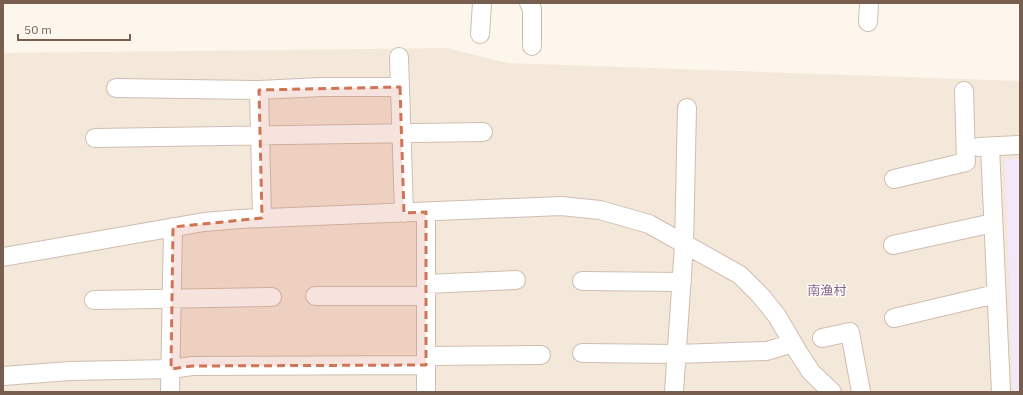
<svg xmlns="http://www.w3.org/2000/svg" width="1023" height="395" font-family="'IBM Plex Sans','Noto Sans SC',sans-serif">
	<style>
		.residential { fill: #f4e8da }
		.education { fill: #f3e8f9 }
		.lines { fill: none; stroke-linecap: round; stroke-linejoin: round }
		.minor-casing { stroke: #cebeb1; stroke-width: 20 }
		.minor { stroke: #fff; stroke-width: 18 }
		.marked { fill: #d07456; fill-opacity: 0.2; stroke: #d07456; stroke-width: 3; stroke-dasharray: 8 5; stroke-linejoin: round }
		.labels { text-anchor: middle; stroke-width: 3; stroke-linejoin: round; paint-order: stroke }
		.quarter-label { font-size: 13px; fill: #846792; stroke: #fefaf3 }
	</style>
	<rect width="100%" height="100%" fill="#fcf6ec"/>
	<path class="residential" d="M 447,48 L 508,63 L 1020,81 L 1020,392 L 3,392 L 3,53 Z"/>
	<path class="education" d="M 1005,159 L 1020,159 L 1020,392 L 1013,392 Z"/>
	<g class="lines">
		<g class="minor-casing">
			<path id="minor" d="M 529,3 L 532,9 L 532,46
				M 868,22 L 869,3
				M 480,34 L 482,3
				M 399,57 L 404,213
				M 116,88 L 259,90 L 322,87 L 400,87
				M 259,90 L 262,218
				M 95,138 L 483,132
				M 979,147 L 1020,145
				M 990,147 L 1001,392
				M 894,179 L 966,162 L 964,91
				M 893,245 L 993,223
				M 3,257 L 204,222 L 240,219 L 561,206 L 600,210 L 649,224 L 740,275 L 760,295 L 777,316 L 798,352 L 811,372 L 832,392
				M 582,281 L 682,282
				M 426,284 L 516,280
				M 315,296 L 426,296
				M 94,300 L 272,297
				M 894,318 L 996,294
				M 822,338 L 850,332 L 861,392
				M 582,353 L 677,354 L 767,351 L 793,343
				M 426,356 L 541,355
				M 3,376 L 70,371 L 171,369 L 192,366 L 426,365
				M 170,392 L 173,227
				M 426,392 L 426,212
				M 674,392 L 684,245 L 687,108"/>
		</g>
		<use href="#minor" class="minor"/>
	</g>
	<path class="marked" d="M 400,87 L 404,213 L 426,212 L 426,365 L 192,366 L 171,369 L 173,227 L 262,218 L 259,90 Z"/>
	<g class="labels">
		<g class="quarter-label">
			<text x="827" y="295">南渔村</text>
		</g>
	</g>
	<rect width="1023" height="395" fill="none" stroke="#775e4f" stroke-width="8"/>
	<path d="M18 34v6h112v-6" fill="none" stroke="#775e4f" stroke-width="2"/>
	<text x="24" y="34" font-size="12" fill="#775e4f" stroke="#fefaf3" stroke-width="3" paint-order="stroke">50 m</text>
</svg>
